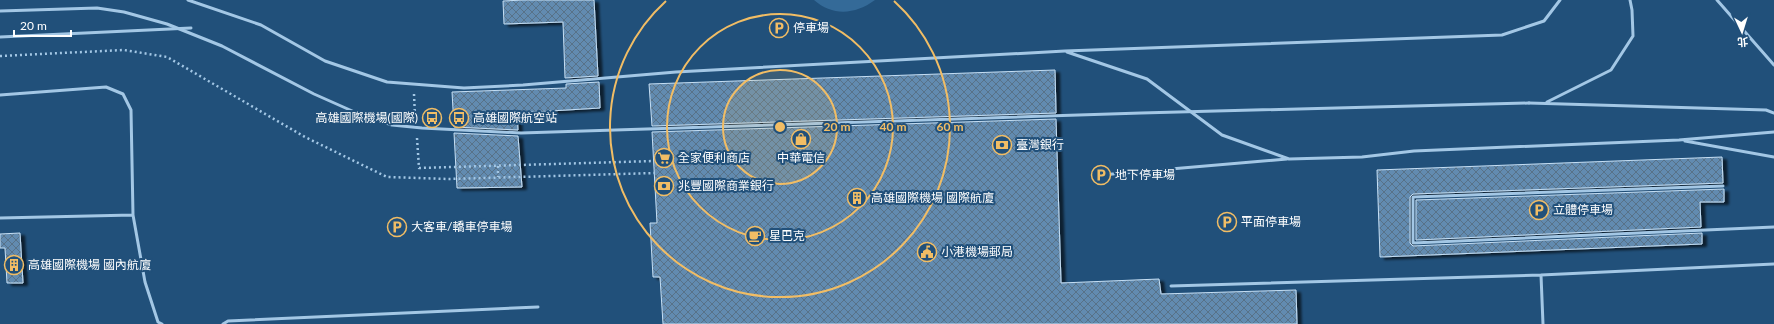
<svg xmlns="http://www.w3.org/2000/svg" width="1774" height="324" font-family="Lato,'Noto Sans TC',sans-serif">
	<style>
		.grass { fill: #346a98 }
		.building { fill: url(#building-cross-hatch); stroke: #c6dff4; filter: url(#shadow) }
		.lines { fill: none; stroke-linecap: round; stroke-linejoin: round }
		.path { stroke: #a3c7e5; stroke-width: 2.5; stroke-dasharray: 2 3; stroke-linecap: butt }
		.service { stroke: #a3c7e5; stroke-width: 3 }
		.service-bridge { stroke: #a3c7e5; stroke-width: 3 }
		.ring { fill: none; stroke: #f1bd65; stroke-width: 2 }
		.labels { text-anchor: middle; stroke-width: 4; stroke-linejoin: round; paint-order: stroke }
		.poi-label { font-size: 12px; fill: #fff; stroke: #21507a; text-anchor: start }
		.centre { fill: #f1bd65; stroke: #21507a; stroke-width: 2 }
		.ring-label { font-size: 12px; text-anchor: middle; font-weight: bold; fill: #f1bd65; stroke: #21507a; stroke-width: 4; stroke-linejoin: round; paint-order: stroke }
	</style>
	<defs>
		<pattern id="building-cross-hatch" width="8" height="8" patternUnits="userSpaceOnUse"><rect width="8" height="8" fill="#628bb0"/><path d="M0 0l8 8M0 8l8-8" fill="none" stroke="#597288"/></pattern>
		<filter id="shadow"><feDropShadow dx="4.5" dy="2.5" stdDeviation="1" flood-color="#0009"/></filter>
	</defs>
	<rect width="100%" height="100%" fill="#21507a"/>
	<path class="grass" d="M 814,0 L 875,0 C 856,14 833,17 814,0 Z"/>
	<path class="building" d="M 523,0 L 594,0 L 598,76 L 565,78 L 563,22 L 504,24 L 503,1 Z
		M 1055,70 L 1056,113 L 652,126 L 649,84 Z
		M 599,82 L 600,108 L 517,113 L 518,130 L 454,127 L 452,92 L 566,88 L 566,84 Z
		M 1056,119 L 1061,283 L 1159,279 L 1161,294 L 1296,290 L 1297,324 L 663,324 L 660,277 L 653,277 L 650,223 L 657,223 L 652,132 Z
		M 454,133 L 518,136 L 522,187 L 457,188 Z
		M 1722,157 L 1723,183 L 1413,194 L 1410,197 L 1410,243 L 1413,246 L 1702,233 L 1702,244 L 1380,257 L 1377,170 Z
		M 1724,189 L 1724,202 L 1700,202 L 1701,227 L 1416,240 L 1416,200 Z
		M 20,233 L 23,283 L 7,283 L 5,248 L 0,248 L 0,234 Z"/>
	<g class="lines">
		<path class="path" d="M 0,56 L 124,50 L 167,57 L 305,137 L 387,177 L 449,179 L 655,173
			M 414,94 L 415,117
			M 417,138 L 419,168 L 654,161
			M 498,166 L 498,177"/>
		<path class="service" d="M 188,0 L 261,25 L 325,61 L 387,82 L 464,88 L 523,85 L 676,72 L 1065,51 L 1502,35 L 1544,21 L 1560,0
			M 1717,0 L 1774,65
			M 0,37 L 191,28
			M 1067,52 L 1147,79 L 1222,135 L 1289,159 L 1362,157 L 1414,151 L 1679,140 L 1774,132
			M 0,95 L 106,87 L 123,94 L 131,110 L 133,215 L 145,282 L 158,322 L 162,324
			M 1547,102 L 1611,70 L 1633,36 L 1632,10 L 1630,0
			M 1529,103 L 1766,110 L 1774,113
			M 1685,141 L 1774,157
			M 1101,175 L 1287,159
			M 1723,186 L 1413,197 L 1413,243 L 1774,227
			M 0,218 L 133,215
			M 1541,275 L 1543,324
			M 1171,286 L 1541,275 L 1774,264
			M 223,324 L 228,321 L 538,307"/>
		<path class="service-bridge" d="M 0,11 L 97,8 L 124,12 L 167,24 L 222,46 L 314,94 L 359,114 L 392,125 L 422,128 L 521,133 L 1141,113 L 1529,103"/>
	</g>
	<circle cx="780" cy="127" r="57" fill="#f1bd65" fill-opacity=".12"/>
	<g class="ring">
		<circle cx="780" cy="127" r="57"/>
		<circle cx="780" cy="127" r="113"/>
		<path d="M894 1A170 170 0 1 1 666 1"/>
	</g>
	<defs>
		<g id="parking-ring" transform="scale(1)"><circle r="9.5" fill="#21507a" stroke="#f1bd65" stroke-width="1.5"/><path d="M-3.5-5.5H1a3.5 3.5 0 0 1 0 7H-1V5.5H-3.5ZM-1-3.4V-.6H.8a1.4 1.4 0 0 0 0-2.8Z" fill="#f1bd65"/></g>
		<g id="bus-ring" transform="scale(1)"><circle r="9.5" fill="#21507a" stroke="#f1bd65" stroke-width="1.5"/><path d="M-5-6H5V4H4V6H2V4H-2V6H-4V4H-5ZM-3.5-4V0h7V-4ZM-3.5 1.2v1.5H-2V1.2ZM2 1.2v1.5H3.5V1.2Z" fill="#f1bd65"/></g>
		<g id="shop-ring" transform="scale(1)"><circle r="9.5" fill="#21507a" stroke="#f1bd65" stroke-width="1.5"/><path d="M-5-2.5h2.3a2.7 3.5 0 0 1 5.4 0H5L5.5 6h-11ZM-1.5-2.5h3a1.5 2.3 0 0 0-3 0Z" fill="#f1bd65"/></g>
		<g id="bank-ring" transform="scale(1)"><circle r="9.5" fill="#21507a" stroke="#f1bd65" stroke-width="1.5"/><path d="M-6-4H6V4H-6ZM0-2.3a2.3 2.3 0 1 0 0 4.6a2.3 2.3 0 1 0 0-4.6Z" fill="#f1bd65"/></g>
		<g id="supermarket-ring" transform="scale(1)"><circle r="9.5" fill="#21507a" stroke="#f1bd65" stroke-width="1.5"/><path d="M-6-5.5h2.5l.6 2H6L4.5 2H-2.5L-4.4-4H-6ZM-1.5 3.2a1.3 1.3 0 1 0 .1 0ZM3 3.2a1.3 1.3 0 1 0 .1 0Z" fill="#f1bd65"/></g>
		<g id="building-ring" transform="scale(1)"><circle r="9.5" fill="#21507a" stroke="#f1bd65" stroke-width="1.5"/><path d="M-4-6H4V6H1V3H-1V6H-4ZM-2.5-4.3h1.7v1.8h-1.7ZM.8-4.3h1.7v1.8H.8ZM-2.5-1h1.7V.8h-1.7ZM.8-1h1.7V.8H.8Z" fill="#f1bd65"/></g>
		<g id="cafe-ring" transform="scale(1)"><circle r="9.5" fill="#21507a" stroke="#f1bd65" stroke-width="1.5"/><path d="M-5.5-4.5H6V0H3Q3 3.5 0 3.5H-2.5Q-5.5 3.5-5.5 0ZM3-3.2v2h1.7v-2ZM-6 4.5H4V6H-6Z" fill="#f1bd65"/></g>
		<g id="civic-ring" transform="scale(1)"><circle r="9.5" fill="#21507a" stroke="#f1bd65" stroke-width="1.5"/><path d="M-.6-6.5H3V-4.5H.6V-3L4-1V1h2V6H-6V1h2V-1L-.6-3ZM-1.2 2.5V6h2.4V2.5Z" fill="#f1bd65"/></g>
	</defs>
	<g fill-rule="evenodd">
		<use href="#parking-ring" x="779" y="28"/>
		<use href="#bus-ring" x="432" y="118"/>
		<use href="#bus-ring" x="459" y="118"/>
		<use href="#shop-ring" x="801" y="139"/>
		<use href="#bank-ring" x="1002" y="145"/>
		<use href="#supermarket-ring" x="664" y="158"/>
		<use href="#parking-ring" x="1101" y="175"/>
		<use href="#bank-ring" x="664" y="186"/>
		<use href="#building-ring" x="857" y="198"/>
		<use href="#parking-ring" x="1539" y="210"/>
		<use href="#parking-ring" x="1227" y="222"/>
		<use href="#parking-ring" x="397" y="227"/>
		<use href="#cafe-ring" x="755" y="236"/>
		<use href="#civic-ring" x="927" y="252"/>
		<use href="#building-ring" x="14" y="265"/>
	</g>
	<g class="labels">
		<g class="poi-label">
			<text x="793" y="32">停車場</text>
			<text x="418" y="122" text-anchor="end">高雄國際機場(國際)</text>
			<text x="473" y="122">高雄國際航空站</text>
			<text x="1016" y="149">臺灣銀行</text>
			<text x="678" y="162">全家便利商店</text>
			<text x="801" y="162" text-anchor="middle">中華電信</text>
			<text x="1115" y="179">地下停車場</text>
			<text x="678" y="190">兆豐國際商業銀行</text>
			<text x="871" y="202">高雄國際機場 國際航廈</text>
			<text x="1553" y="214">立體停車場</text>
			<text x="1241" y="226">平面停車場</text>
			<text x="411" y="231">大客車/轎車停車場</text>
			<text x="769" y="240">星巴克</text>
			<text x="941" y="256">小港機場郵局</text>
			<text x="28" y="269">高雄國際機場 國內航廈</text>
		</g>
	</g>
	<circle cx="780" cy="127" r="6" class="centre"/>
	<g class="ring-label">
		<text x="837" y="131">20 m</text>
		<text x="893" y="131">40 m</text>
		<text x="950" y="131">60 m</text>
	</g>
	<g transform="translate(1742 32) rotate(176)" stroke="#21507a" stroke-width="3" paint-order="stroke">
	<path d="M0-3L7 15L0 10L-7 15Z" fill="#ffffff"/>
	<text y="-6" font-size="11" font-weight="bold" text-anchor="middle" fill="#ffffff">北</text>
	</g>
	<path d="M14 30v6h57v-6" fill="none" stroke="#ffffff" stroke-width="2"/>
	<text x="20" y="30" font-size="12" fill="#ffffff" stroke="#21507a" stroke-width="3" paint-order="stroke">20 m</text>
</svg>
